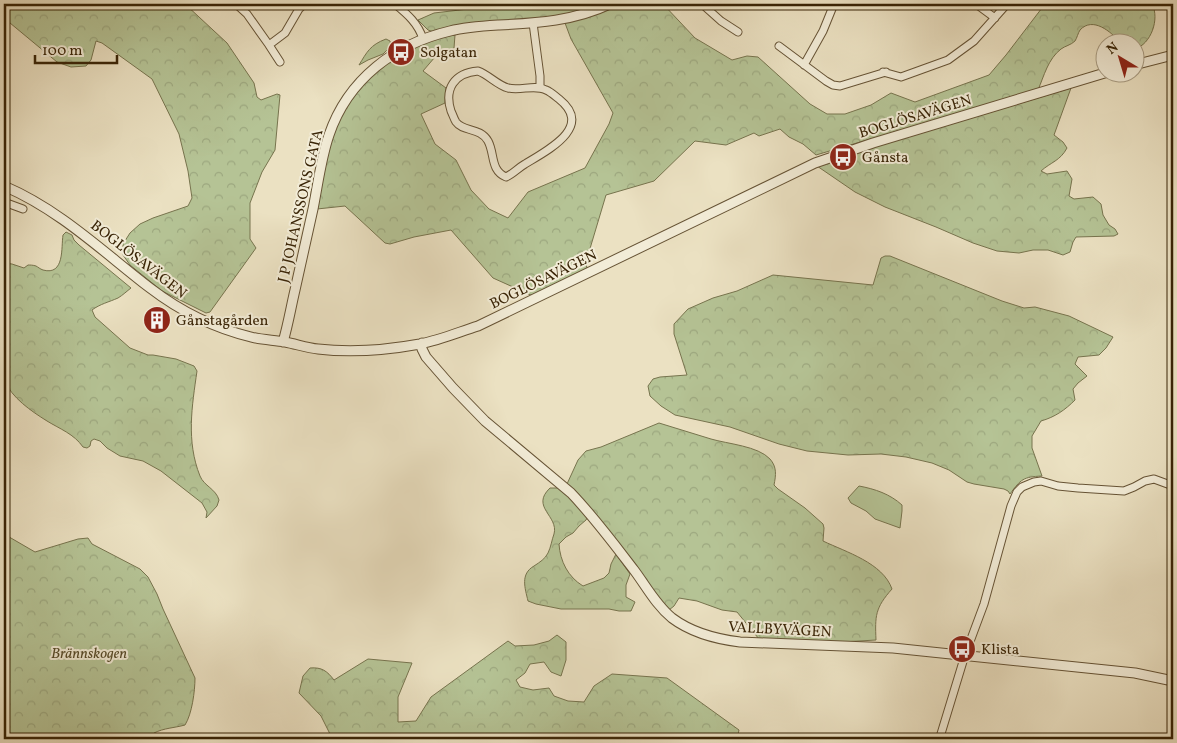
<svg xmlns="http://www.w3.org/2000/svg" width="1177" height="743" font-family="Vollkorn,serif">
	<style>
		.green { fill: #b5c395; stroke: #77744e }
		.forest { fill: url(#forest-crowns); stroke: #77744e }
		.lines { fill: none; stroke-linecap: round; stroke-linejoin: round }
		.minor-casing { stroke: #665335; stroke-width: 9 }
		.tertiary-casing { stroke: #665335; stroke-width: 11 }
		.minor { stroke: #f2ecd7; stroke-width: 7 }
		.tertiary { stroke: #f2ecd7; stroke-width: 9 }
		.labels { text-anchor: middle; stroke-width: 4; stroke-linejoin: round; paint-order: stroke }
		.poi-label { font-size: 15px; fill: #392406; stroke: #f2ecd7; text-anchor: start }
		.street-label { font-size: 15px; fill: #392406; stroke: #f2ecd7 }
		.park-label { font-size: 15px; font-style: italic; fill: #584c2a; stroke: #f2ecd7 }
	</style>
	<defs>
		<pattern id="forest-crowns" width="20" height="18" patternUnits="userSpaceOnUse" patternTransform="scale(1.25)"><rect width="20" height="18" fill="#b5c395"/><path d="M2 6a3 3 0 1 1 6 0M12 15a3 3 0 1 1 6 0" fill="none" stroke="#9ca77f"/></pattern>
	</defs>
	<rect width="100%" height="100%" fill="#ebe1c2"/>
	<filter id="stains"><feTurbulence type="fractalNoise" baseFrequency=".004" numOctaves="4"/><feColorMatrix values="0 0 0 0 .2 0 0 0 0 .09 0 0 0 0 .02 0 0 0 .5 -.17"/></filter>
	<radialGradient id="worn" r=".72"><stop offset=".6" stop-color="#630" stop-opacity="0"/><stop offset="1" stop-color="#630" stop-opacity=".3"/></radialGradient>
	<path class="green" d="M 386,39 L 390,41 L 391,46 L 383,54 L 368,60 L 359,65 C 367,52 370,45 386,39 Z
		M 859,486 C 875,489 890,494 902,505 L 902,511 L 900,528 L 875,519 L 866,511 L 851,503 L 848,498 Z"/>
	<path class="forest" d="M 4,4 L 185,4 L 227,43 L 254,83 L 257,97 L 261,100 L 277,94 L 280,95 L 275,150 L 262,172 L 250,203 L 250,239 L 256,248 L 210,312 L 206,313 L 162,291 L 130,265 L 123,255 L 123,244 L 130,233 L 140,224 L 153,218 L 188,206 L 192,198 L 188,171 L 179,134 L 152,79 L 102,43 L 96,41 L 91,60 L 86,66 L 71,67 L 57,62 L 4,18 Z
		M 511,4 L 602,4 L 566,15 L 434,32 L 428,30 L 418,20 L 434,13 Z
		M 618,4 L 663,4 L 695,38 L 732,60 L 747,56 L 758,57 L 810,104 L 827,114 L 845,114 L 871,105 L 891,93 L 915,102 L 989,75 L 1006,55 L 1045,4 L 1152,4 C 1160,19 1151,44 1135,49 L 1134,42 L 1120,42 C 1111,32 1093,16 1080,30 C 1078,33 1077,38 1075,41 C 1071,45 1065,46 1061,49 C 1048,59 1044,76 1038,90 L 833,150 L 816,155 L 803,144 L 789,137 L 780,129 L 759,136 L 754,133 L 726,145 L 695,141 L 654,181 L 606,195 L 586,262 L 587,269 L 533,296 L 493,278 L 451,230 L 414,237 L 390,244 L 385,243 L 345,206 L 317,209 C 323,179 326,148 338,120 C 350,94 379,65 404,52 C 418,44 439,37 455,35 L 454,48 L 435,57 L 423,71 L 446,88 L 445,103 L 421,114 L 435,144 L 456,160 L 471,190 L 489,209 L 508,218 L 528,192 L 585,168 L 609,124 L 613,113 L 571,39 L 565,23 C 584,18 601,12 618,4 Z
		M 1071,88 L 1054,135 L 1063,142 L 1067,148 C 1060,161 1051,162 1041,171 L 1047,174 L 1067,171 L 1072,179 L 1069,196 L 1074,199 L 1093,197 L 1101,204 L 1103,215 L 1109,225 L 1115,229 L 1118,234 L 1114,236 L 1076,237 L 1073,242 L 1070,252 L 1063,255 L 1048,250 L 1033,250 L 1019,253 L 997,251 L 973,243 L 936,227 L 885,207 L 855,192 L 817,166 L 831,161 L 842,159 L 856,153 L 874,147 Z
		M 66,232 L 72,235 L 74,240 L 79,245 L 131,288 C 127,291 123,295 118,298 C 109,302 100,304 92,310 L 95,317 L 130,348 L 148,355 L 153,355 L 176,359 L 194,366 L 197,371 C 192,406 186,441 200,476 C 204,486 216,489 219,500 L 217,506 L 206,518 L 207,512 L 202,503 L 161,471 L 143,461 L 120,456 L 107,448 L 100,441 L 94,439 L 91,441 L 90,446 L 87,448 L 83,447 C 74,434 60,429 47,421 C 31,411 12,398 4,380 L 4,326 L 7,317 L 4,308 L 4,263 L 12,264 L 24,268 L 28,265 C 30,265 33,265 36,266 C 38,267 40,269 43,270 C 65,276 61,247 63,235 Z
		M 885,256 L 890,256 L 1002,301 L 1024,308 L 1035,307 L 1069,316 L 1113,337 L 1106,348 L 1099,355 L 1078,357 L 1075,364 L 1087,376 L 1078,383 L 1073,389 L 1075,400 C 1065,410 1055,417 1041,421 L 1032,436 L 1032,448 L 1042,476 C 1023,477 1021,479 1010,494 L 1008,491 L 1004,489 L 974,484 L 967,482 L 949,470 L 932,463 L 906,457 L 881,454 L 848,455 L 807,451 L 779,444 L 730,427 L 675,415 L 661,406 L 650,396 L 648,386 L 653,379 L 660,377 L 687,375 L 674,334 L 674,324 L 688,309 L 713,298 L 737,291 L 773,275 L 873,285 L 881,258 Z
		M 659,423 C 676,428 694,434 711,439 C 728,444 758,446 770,459 C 777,467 776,475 774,485 L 778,489 L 805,508 L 823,524 L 824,528 L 823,541 C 846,552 883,563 892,589 C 875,608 875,616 876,640 L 842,642 L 759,639 L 737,612 L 722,610 L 697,601 L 679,598 L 674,606 L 669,610 L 664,606 L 575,492 L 567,484 L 578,460 L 586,451 L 601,447 Z
		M 550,488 L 558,488 L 568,494 L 588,516 L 586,520 L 579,526 L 573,533 L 566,537 L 559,544 C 560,561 568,577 583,586 L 604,578 L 609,573 L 611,564 L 616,554 L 630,574 L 626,585 L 626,597 L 635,602 L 631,611 L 619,611 L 609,609 L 561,609 L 536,604 L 528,601 C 525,588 520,574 534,566 C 540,562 545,559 548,553 C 551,547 552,539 554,534 C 559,516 530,507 550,488 Z
		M 4,534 L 35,552 L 78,539 L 88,538 L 92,544 L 140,569 L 148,577 L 157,594 L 163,609 L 195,678 C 195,691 192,714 185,725 C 174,728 164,728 154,733 L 154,739 L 4,739 Z
		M 557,635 L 566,642 L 566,660 L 561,676 L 551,672 L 544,662 L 530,664 L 525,673 L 516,680 L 520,687 L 533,690 L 549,688 L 554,696 L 568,701 L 584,702 L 594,686 L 612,674 L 667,678 L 739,730 L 737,739 L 332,739 L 332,738 L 321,716 L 299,693 L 303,676 L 310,668 C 322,667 327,671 334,680 L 368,659 L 412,663 L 398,697 L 398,722 L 416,721 L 431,697 L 508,641 L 515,646 L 534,645 L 549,641 Z"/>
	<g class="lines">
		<g class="minor-casing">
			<path id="minor" d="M 236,4 L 247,14 L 269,45 L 285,33 L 299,9 L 304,4
				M 395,4 C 407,14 418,23 423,39
				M 702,4 L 721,21 L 738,32
				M 976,4 L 995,18
				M 533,23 L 540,76 L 540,87
				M 269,45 L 280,62
				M 779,46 L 826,81 L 833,85 L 840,86 L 886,72
				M 804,65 L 823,31 L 834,4
				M 478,71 C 489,75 497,85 508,88 C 521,91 535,84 546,90 C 551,92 555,96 559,99 C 594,127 548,150 525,164 C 518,168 513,174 506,177 C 490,170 495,154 488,141 C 480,127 463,132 456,122 C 454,119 453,115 451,111 C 444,89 454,73 478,71 Z
				M 883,72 L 901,77 L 948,60 L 974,41 L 1007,4
				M 4,202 L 23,209
				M 951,739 L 940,737 L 965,655 L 984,604 L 1011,506 L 1017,492 L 1022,487 L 1034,482 L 1041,481 L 1058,486 L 1078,488 L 1124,491 L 1134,487 L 1145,481 L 1154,479 L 1173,486"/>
		</g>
		<g class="tertiary-casing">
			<path id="tertiary" d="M 1134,65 L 1173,55
				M 4,186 C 60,210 102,251 150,288 C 180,311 214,328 251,337 C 262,340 274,340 285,342 C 296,344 307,348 318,349 C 352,353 387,350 420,344 C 440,340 459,332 478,326 L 815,163 L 873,143 L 1108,72
				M 283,342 C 288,325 291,307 295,290 C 301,263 307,236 313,209 C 318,184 321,158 329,135 C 348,79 395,44 450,31 C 466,27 483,26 499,25 C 538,23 574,21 610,4
				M 422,343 L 422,349 L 426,357 L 453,388 L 485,421 L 571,493 C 594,517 614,544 634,570 C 646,586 656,605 672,618 C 692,633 715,639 740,642 L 893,648 L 1135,673 L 1173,681"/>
		</g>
		<use href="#minor" class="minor"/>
		<use href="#tertiary" class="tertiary"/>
	</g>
	<defs>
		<g id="bus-disc" transform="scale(1.4375)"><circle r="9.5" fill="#8f2418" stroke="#f2ecd7"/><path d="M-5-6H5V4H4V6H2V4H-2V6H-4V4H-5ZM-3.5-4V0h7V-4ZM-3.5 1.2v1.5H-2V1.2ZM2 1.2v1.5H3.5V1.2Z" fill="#fff"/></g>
		<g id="building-disc" transform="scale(1.4375)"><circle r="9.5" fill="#8f2418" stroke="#f2ecd7"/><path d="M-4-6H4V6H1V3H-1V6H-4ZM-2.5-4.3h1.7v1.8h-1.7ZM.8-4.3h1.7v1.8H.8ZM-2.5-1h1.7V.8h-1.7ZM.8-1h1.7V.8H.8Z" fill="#fff"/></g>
	</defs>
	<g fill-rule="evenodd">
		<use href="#bus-disc" x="401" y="52"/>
		<use href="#bus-disc" x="843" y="157"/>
		<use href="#building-disc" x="157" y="320"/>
		<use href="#bus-disc" x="962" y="649"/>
	</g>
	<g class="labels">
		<g class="poi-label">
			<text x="420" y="57">Solgatan</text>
			<text x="862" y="162">Gånsta</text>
			<text x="176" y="325">Gånstagården</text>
			<text x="981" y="654">Klista</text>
		</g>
		<g class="street-label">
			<text transform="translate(915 116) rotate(-17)" y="5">BOGLÖSAVÄGEN</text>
			<text transform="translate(300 206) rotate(-77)" y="5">J P JOHANSSONS GATA</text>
			<text transform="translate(139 259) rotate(38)" y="5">BOGLÖSAVÄGEN</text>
			<text transform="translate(543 279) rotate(-26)" y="5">BOGLÖSAVÄGEN</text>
			<text transform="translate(780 629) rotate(3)" y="5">VALLBYVÄGEN</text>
		</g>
		<g class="park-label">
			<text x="89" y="658">Brännskogen</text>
		</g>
	</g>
	<rect width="1177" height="743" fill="none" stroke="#ebe1c2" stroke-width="20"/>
	<rect x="5" y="5" width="1167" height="733" fill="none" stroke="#392406" stroke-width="2.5"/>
	<rect x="10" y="10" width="1157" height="723" fill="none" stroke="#392406"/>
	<g transform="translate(1120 58) rotate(322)"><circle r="24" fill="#f2ecd7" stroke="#a89c83"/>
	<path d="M0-4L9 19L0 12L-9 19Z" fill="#8f2418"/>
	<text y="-8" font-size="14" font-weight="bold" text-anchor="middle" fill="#392406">N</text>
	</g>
	<path d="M35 55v8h82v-8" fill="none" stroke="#392406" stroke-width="2.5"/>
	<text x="42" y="55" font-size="15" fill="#392406" stroke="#f2ecd7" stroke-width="4" paint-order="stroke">100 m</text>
	<rect width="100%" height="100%" filter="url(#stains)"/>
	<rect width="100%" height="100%" fill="url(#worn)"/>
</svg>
